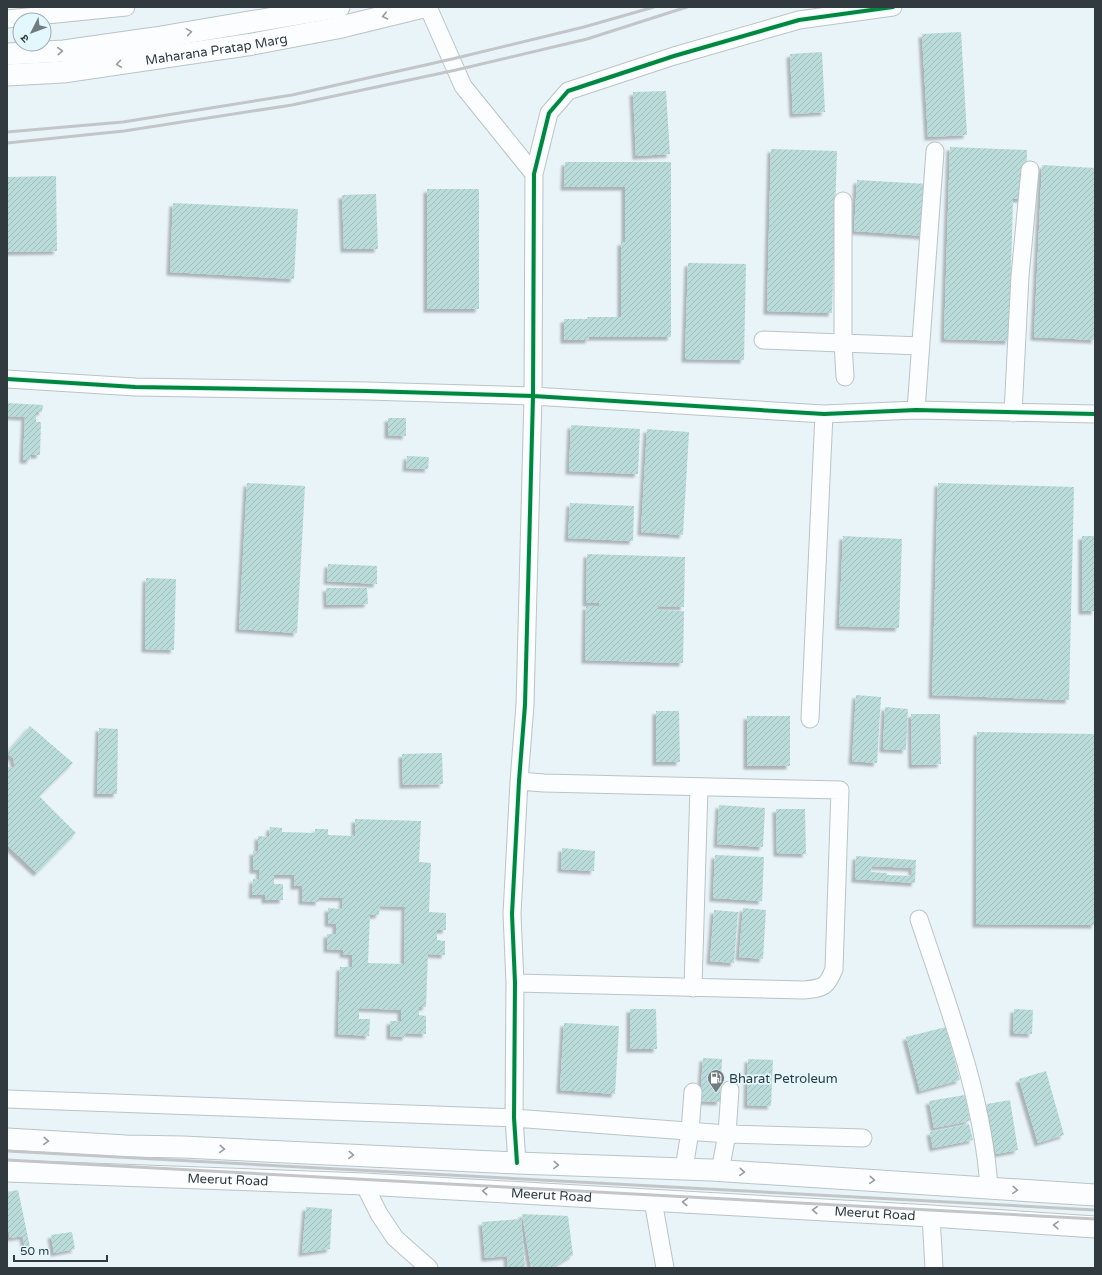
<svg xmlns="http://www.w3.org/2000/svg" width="1102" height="1275" font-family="'Varela Round','Noto Sans Devanagari',sans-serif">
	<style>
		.building { fill: url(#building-hatch); fill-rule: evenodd; filter: url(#shadow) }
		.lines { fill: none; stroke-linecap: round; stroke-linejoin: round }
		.minor-casing { stroke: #bac4c7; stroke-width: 19 }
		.major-casing { stroke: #bac4c7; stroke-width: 23 }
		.minor { stroke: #fcfdfe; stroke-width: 17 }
		.major { stroke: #fcfdfe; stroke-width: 21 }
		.rail { stroke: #c3c6c8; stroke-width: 3 }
		.cycleway-casing { stroke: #e3f7fe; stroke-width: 6 }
		.cycleway { stroke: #00873e; stroke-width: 4 }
		.oneway { stroke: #969c9e }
		.labels { text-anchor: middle; stroke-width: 3.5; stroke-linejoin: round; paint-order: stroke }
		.street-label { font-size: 13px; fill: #313b3f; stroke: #e3f7fe }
		.poi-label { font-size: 13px; fill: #313b3f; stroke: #e3f7fe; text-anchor: start }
	</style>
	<defs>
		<pattern id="building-hatch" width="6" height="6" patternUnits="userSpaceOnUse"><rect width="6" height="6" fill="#b9dbda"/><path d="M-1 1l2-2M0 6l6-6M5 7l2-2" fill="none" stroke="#a0bdbc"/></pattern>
		<filter id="shadow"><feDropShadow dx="-3.5" dy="3.5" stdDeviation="1" flood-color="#0004"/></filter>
	</defs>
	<rect width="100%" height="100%" fill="#e9f4f8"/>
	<path class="building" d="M 961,32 L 967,135 L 928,137 L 922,34 Z
		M 822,52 L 825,112 L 793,114 L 790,54 Z
		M 666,91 L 670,154 L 636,156 L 633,92 Z
		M 950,147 L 1027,150 L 1026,199 L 1013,199 L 1009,341 L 944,339 Z
		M 771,149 L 837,151 L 832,313 L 767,311 Z
		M 565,162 L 671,162 L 671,337 L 589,337 L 589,340 L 564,340 L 564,319 L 588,319 L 587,317 L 621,317 L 621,242 L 625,242 L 625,187 L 564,187 Z
		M 1042,165 L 1095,168 L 1095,340 L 1034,337 Z
		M 56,176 L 57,251 L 7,252 L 7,177 Z
		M 857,180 L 928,184 L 925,236 L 854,231 Z
		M 427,189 L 479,189 L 479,309 L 427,309 Z
		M 376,194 L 378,249 L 344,249 L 342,195 Z
		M 173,203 L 298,209 L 294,279 L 170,272 Z
		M 688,263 L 746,264 L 744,360 L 685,359 Z
		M 7,403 L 43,405 L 42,412 L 36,412 L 36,422 L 41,422 L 40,455 L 31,455 L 30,460 L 23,460 L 25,417 L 7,416 Z
		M 388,418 L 406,418 L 406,436 L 388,435 Z
		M 571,425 L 640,429 L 638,474 L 569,471 Z
		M 647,429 L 689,432 L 683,535 L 641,532 Z
		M 407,456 L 429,457 L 428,469 L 406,468 Z
		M 247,483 L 305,486 L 297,633 L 239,629 Z
		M 938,483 L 1074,487 L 1069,700 L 932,695 Z
		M 570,503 L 634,506 L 633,541 L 568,538 Z
		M 843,536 L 902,539 L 899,628 L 839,626 Z
		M 1082,536 L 1095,536 L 1095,611 L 1082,611 Z
		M 587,554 L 685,557 L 684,607 L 658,606 L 658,610 L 684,611 L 683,663 L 585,660 L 586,606 L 599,606 L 600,603 L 586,603 Z
		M 328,564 L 377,566 L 377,584 L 327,581 Z
		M 146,578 L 176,579 L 174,650 L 145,649 Z
		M 326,588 L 367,588 L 368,604 L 327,605 Z
		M 856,695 L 881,697 L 877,763 L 852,761 Z
		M 885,707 L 908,709 L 906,750 L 883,749 Z
		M 656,711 L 679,711 L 680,762 L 656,762 Z
		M 911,714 L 940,714 L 941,764 L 912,765 Z
		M 747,716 L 790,716 L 790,766 L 747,766 Z
		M 30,726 L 73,763 L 39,796 L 76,833 L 37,873 L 7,845 L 7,768 L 8,767 L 15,768 L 13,758 L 7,753 Z
		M 99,728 L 118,729 L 117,794 L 97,794 Z
		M 977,732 L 1095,734 L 1095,925 L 976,924 Z
		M 442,753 L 443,784 L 403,785 L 402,754 Z
		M 719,805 L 765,808 L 763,847 L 717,844 Z
		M 776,809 L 805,809 L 806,854 L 777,853 Z
		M 355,819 L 421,821 L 419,862 L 431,863 L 429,912 L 446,913 L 446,930 L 437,930 L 437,940 L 445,941 L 445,955 L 428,954 L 426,1007 L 419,1007 L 419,1015 L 426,1016 L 426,1034 L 406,1033 L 406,1037 L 390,1036 L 390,1021 L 401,1021 L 401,1010 L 359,1008 L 359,1019 L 370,1019 L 369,1036 L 338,1034 L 340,967 L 352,967 L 352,955 L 343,954 L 343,950 L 327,949 L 327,934 L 336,934 L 336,924 L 328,923 L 328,908 L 342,909 L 343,898 L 319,897 L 319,902 L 302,901 L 302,886 L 294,886 L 294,875 L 274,875 L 274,884 L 283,884 L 283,900 L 265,900 L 265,895 L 252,895 L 253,879 L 259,880 L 260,870 L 253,870 L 253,851 L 258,852 L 258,836 L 269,837 L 270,827 L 282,828 L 282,832 L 315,833 L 315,829 L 328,829 L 328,835 L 355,836 ZM 380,906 L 405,907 L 404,964 L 368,963 L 370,915 L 379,915 Z
		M 562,848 L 595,851 L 594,871 L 561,869 Z
		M 715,855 L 764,857 L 762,901 L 713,898 Z
		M 856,856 L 916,860 L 915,883 L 855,879 ZM 872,866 L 912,868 L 912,876 L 887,875 L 887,873 L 871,872 Z
		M 743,908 L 766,910 L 763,959 L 739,957 Z
		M 714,910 L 738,912 L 734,963 L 710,961 Z
		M 630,1009 L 656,1009 L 657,1049 L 630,1049 Z
		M 1014,1009 L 1033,1010 L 1032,1034 L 1013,1033 Z
		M 564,1023 L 619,1026 L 615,1094 L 560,1090 Z
		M 946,1027 L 960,1080 L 920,1091 L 906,1037 Z
		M 703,1058 L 722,1059 L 720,1102 L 700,1101 Z
		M 748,1059 L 773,1060 L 771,1106 L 747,1105 Z
		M 1046,1071 L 1064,1135 L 1038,1143 L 1019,1079 Z
		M 965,1095 L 970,1121 L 934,1128 L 929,1101 Z
		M 1010,1100 L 1018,1150 L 996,1154 L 987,1104 Z
		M 969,1124 L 973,1140 L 933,1148 L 930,1132 Z
		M 18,1190 L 30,1247 L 25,1248 L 23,1236 L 10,1238 L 7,1222 L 7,1192 Z
		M 306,1207 L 332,1209 L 330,1249 L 302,1253 Z
		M 522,1214 L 568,1216 L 573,1255 L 551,1268 L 531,1268 Z
		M 521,1219 L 525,1268 L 508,1268 L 507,1256 L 485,1258 L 482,1222 Z
		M 72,1232 L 75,1249 L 54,1253 L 51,1235 Z"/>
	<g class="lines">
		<g class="minor-casing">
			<path id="minor" d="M 428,7 L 463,86 L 534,174
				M 7,19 L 126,7
				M 843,201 L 843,343 L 845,377
				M 763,340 L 921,346
				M 7,379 L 135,387 L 367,391 L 533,396 L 824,414 L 916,410 L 1095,414
				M 916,410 L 935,151
				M 1013,413 L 1020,276 L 1030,170
				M 810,719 L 824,414
				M 919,919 C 948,1007 983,1095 989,1188
				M 515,983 L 804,990 C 824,988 827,987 834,969 L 840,790 L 544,783 L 519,781
				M 693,988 L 699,787
				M 7,1099 L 514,1118 L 727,1134 L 863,1138
				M 517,1163 L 514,1118 L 515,983 L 512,914 L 519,781 L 525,705 L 533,396 L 534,174 L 549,113 L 568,91 L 674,56 L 799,20 L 893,7
				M 684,1169 L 690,1131 L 693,1092
				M 720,1171 L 727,1134 L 730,1090
				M 364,1184 L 379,1214 L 395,1238 L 429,1268
				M 653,1201 L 665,1268
				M 931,1216 L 934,1268"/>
		</g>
		<g class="major-casing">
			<g id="major">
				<path d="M 7,54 L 64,51 L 155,38 L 339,7"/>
				<path id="s1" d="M 7,75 L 63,72 L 253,44 L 337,28 L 423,7"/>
				<path d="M 7,1139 L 126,1146 L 183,1147 L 517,1163 L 711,1170 L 1095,1195"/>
				<path id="s2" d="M 7,1171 L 364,1184 L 931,1216 L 1095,1227"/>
			</g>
		</g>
		<use href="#minor" class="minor"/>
		<use href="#major" class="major"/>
		<path class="rail" d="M 7,132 L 123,122 L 292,95 L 452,59 L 584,27 L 654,7
			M 7,143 L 124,131 L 292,105 L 456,70 L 587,39 L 687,7
			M 7,1151 L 1095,1210
			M 7,1160 L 1095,1219"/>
		<g class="cycleway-casing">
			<path id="cycleway" d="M 7,379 L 135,387 L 367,391 L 533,396 L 824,414 L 916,410 L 1095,414
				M 517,1163 L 514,1118 L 515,983 L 512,914 L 519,781 L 525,705 L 533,396 L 534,174 L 549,113 L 568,91 L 674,56 L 799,20 L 893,7"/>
		</g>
		<use href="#cycleway" class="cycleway"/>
	</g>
	<defs><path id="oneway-chevron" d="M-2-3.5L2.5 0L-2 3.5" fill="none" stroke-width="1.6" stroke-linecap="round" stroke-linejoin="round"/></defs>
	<g class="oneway">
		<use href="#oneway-chevron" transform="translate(385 16) rotate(167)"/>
		<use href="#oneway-chevron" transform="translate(189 32) rotate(-9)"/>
		<use href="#oneway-chevron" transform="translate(60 51) rotate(-4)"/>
		<use href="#oneway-chevron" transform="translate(119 64) rotate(172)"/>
		<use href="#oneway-chevron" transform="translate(46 1141) rotate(3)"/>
		<use href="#oneway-chevron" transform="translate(222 1149) rotate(3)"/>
		<use href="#oneway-chevron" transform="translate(351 1155) rotate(3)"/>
		<use href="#oneway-chevron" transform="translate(556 1165) rotate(2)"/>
		<use href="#oneway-chevron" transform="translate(742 1172) rotate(4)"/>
		<use href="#oneway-chevron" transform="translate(872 1180) rotate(4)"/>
		<use href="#oneway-chevron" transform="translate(1015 1190) rotate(4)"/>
		<use href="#oneway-chevron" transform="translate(485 1191) rotate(-177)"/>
		<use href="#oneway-chevron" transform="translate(685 1202) rotate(-177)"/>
		<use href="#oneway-chevron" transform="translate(815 1210) rotate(-177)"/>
		<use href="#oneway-chevron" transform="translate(1056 1225) rotate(-176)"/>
	</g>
	<defs>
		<g id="fuel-pin" transform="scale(0.9)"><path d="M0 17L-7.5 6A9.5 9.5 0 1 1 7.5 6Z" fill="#717c80" stroke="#e3f7fe"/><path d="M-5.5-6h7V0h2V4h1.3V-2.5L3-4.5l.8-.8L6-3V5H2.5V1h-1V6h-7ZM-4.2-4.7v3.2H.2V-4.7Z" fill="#fff"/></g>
	</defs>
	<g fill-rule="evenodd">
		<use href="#fuel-pin" x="716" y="1078"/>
	</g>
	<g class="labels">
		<g class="street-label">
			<text dy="5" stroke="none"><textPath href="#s1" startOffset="211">Maharana Pratap Marg</textPath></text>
			<text dy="5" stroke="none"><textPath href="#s2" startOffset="221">Meerut Road</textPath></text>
			<text dy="5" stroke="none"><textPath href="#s2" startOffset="545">Meerut Road</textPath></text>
			<text dy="5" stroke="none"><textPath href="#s2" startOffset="869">Meerut Road</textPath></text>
		</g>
		<g class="poi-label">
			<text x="729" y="1083">Bharat Petroleum</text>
		</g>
	</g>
	<rect width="1102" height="1275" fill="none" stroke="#313b3f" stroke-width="16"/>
	<g transform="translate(32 32) rotate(228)"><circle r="19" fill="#e3f7fe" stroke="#9cacb2"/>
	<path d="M0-3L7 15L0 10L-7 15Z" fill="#717c80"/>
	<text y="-6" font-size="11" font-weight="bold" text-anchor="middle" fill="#313b3f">उ</text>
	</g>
	<path d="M14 1255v6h93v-6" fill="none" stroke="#313b3f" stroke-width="2"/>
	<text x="20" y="1255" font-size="12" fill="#313b3f" stroke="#e3f7fe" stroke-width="3" paint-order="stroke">50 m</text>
</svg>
